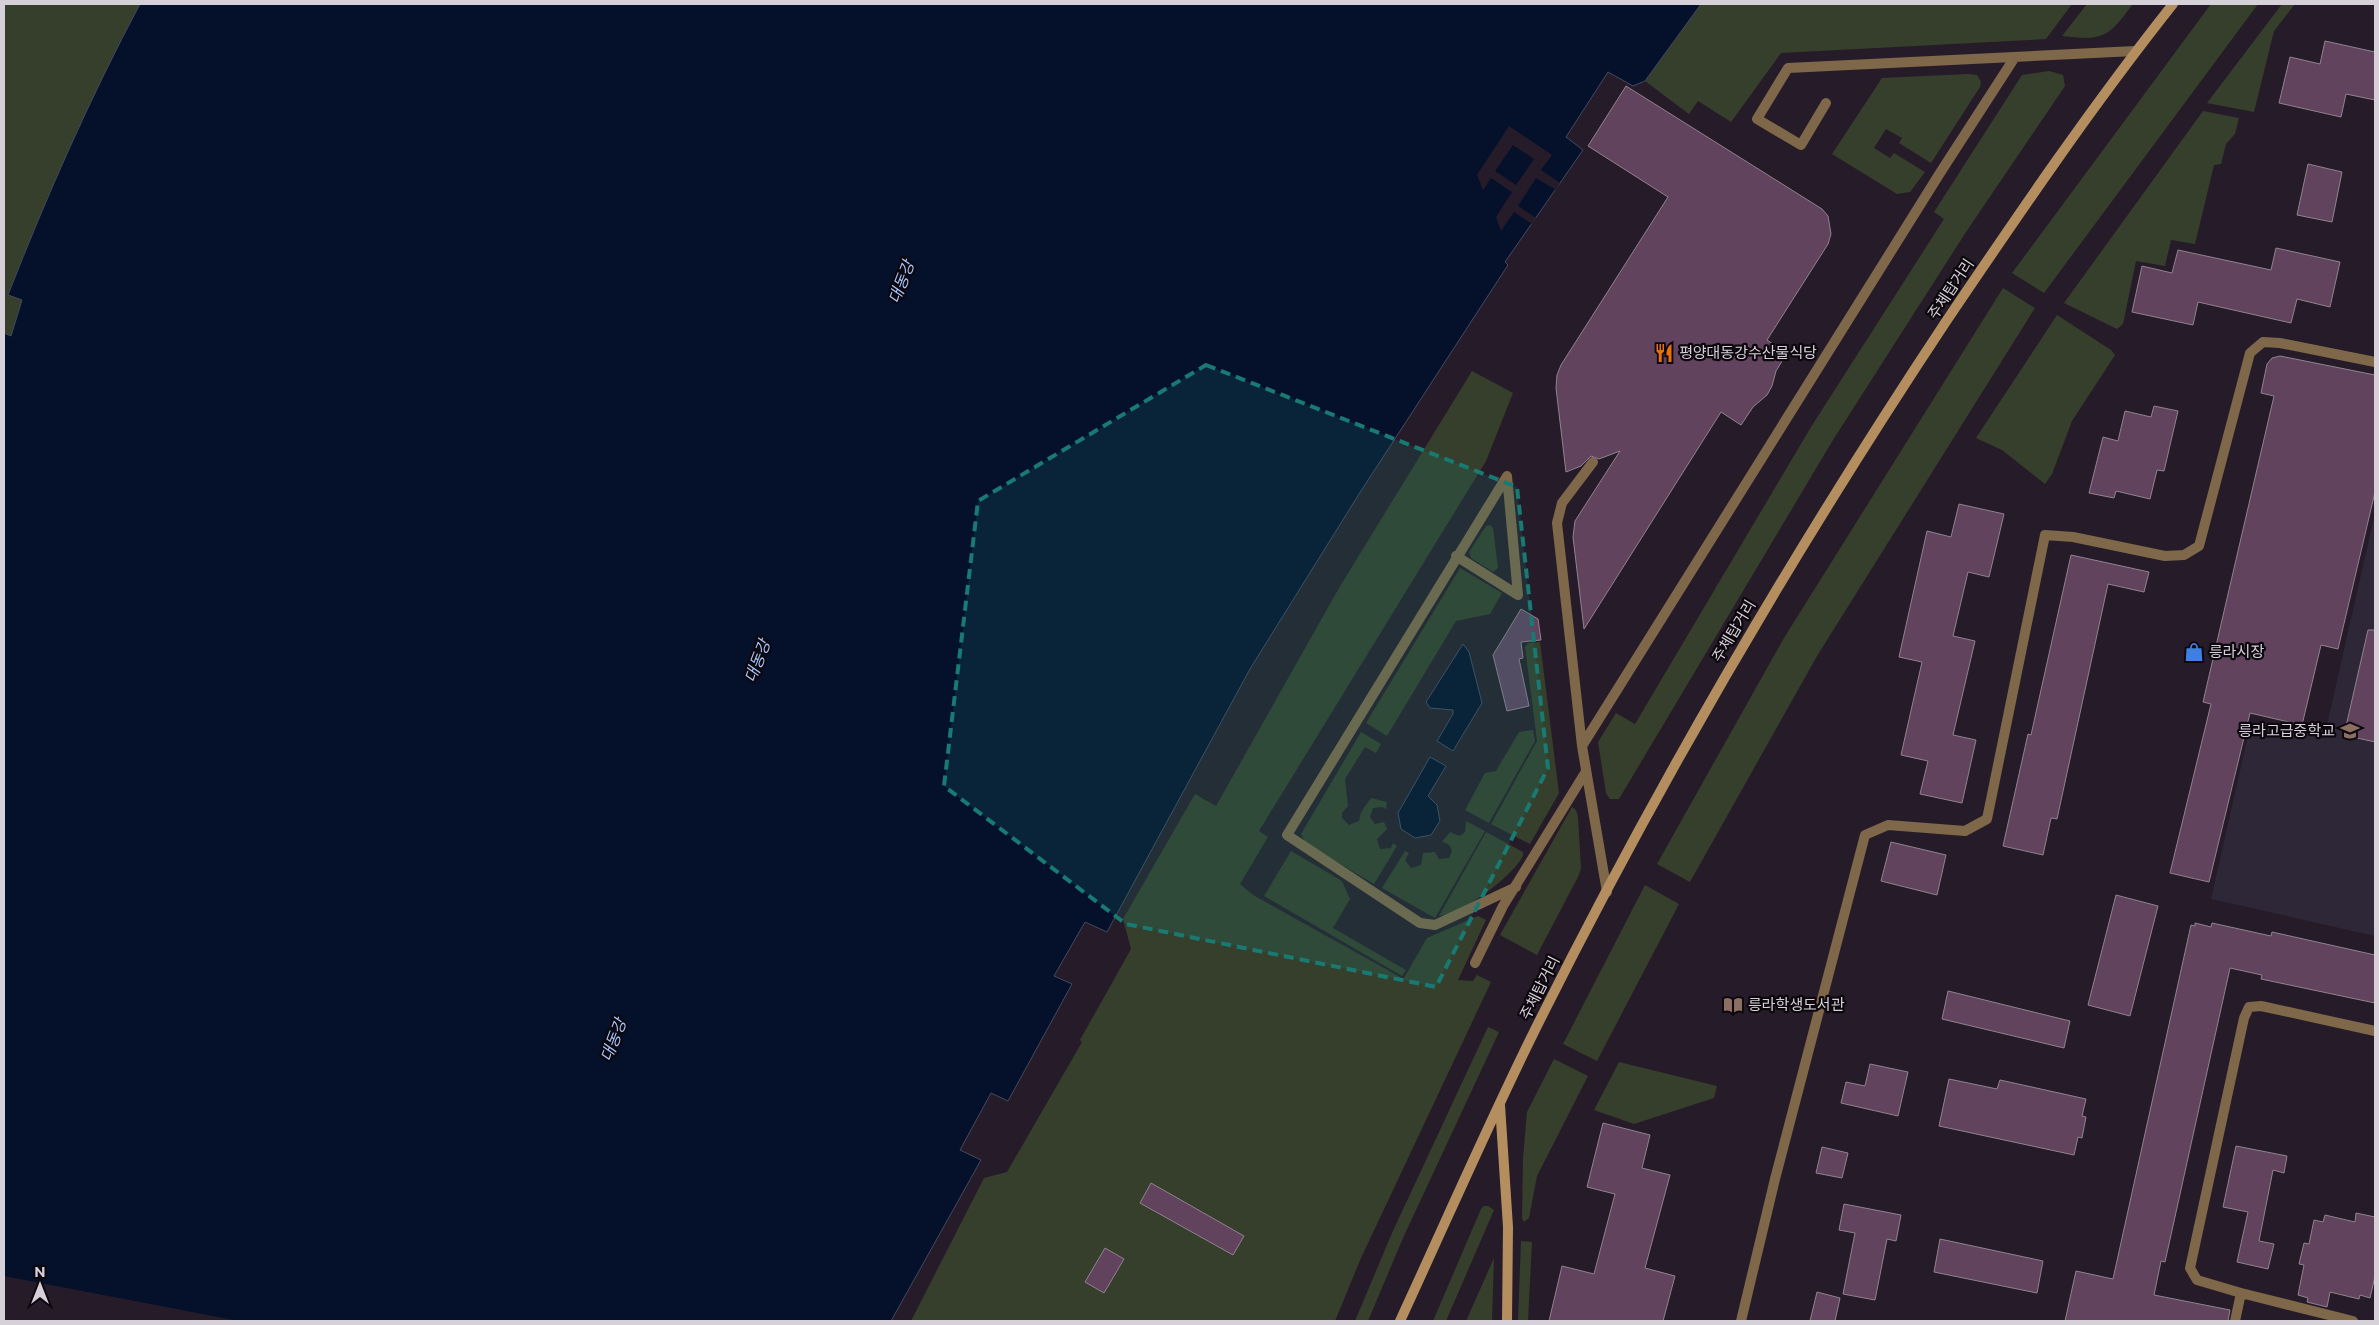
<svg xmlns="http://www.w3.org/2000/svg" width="2379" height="1325" font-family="Montserrat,'Noto Sans KR',sans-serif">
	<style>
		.education { fill: #2d2737 }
		.green { fill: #363f2b }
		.water { fill: #05102b; stroke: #444a5f }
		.pier { fill: #261c29; fill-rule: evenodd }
		.building { fill: #61435e; stroke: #91828f }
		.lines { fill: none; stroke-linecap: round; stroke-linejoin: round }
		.service { stroke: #7f6749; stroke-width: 10 }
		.minor { stroke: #7f6749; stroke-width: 10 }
		.secondary { stroke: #b58e5f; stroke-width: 10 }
		.marked { fill: #197a73; fill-opacity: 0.2; stroke: #197a73; stroke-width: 4; stroke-dasharray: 10 6; stroke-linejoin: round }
		.labels { text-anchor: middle; stroke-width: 4.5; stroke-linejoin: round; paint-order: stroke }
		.street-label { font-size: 15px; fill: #d6d0d8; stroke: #0c080e }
		.poi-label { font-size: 15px; fill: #d6d0d8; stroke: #0c080e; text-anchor: start }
		.water-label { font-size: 16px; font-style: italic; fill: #a7c4fd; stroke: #0c080e }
	</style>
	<rect width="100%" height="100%" fill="#261c29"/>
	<path class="education" d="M 2375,513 L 2375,936 L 2211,899 L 2251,722 L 2324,738 Z"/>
	<path class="green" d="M 4,4 L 140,4 C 90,98 47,195 8,294 L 22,300 L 11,337 L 4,334 Z
		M 1701,4 L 2072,4 L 2046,39 L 1781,53 L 1731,122 L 1698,101 L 1689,114 L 1645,81 Z
		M 2087,4 L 2133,4 C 2108,37 2105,41 2062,36 Z
		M 2211,4 L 2258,4 L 2044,293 L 2012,273 Z
		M 2282,4 L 2295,4 L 2274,31 L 2254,112 L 2207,103 Z
		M 2049,71 L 2063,75 L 2065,86 L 1966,232 L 1833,440 L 1619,799 L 1610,799 L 1606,793 L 1598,742 L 1616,713 L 1635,724 L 1811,427 L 1944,219 L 1934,212 L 2022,75 Z
		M 1968,74 L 1977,75 L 1981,82 L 1980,87 L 1931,163 L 1899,143 L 1902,138 L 1886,129 L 1874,148 L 1890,158 L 1894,153 L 1925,172 L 1910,192 L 1897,194 L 1832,154 L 1882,78 Z
		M 2203,111 L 2239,118 L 2235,134 L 2226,144 L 2221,164 L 2214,165 L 2195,244 L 2171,240 L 2165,266 L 2136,261 L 2123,324 L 2117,329 L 2064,303 Z
		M 2003,288 L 2035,308 L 1817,656 L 1690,882 L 1657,864 L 1784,638 Z
		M 2057,315 L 2111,350 L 2115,355 L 2072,421 L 2052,474 L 2045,484 L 2002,450 L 1976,438 Z
		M 1472,371 L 1513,393 L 1486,461 L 1259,831 L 1268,837 L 1240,884 L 1253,895 L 1402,978 L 1404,978 L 1427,938 L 1478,916 L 1486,920 L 1458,980 L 1473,981 L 1477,975 L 1491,982 L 1361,1258 L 1335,1321 L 911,1321 L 984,1178 L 1007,1172 L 1082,1042 L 1080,1040 L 1131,949 L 1123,919 L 1195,794 L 1216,806 L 1339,588 Z
		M 1490,525 L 1493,528 L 1498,568 L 1493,572 L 1471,558 L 1469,552 L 1486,526 Z
		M 1460,568 L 1502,593 L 1490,614 L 1456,621 L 1387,736 L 1366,723 Z
		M 1540,642 L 1559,793 L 1530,844 L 1491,824 L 1537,741 L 1525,647 L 1528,643 Z
		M 1533,730 L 1535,741 L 1489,823 L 1465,810 L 1485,773 L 1496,771 L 1519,732 Z
		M 1361,732 L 1381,744 L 1376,753 L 1365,747 L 1345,779 L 1348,806 L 1342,813 L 1342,818 L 1349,825 L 1359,821 L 1361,812 L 1371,798 L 1387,802 L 1386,809 L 1382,807 L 1373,808 L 1370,817 L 1375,824 L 1384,822 L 1387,829 L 1377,839 L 1380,849 L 1391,848 L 1393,843 L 1397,846 L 1374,884 L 1305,843 L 1301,834 Z
		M 1572,807 L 1576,810 L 1578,817 L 1581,868 L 1579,875 L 1537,955 L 1500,935 Z
		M 1466,821 L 1485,831 L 1435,918 L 1382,888 L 1405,851 L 1409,853 L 1405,860 L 1411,868 L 1421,865 L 1423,853 L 1435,852 L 1439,859 L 1449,858 C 1454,850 1451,844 1442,842 L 1450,832 L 1460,836 L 1465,832 Z
		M 1486,832 L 1523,852 L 1523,856 C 1510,879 1464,912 1439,916 Z
		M 1291,851 L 1342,881 L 1350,899 L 1333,928 L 1406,970 L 1402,976 L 1264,896 Z
		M 1645,885 L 1679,904 L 1597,1061 L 1563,1044 Z
		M 1488,1027 L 1499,1032 L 1403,1238 L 1368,1321 L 1355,1321 L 1392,1233 Z
		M 1554,1059 L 1588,1076 L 1537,1176 L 1529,1218 L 1524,1222 L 1522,1219 L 1523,1158 L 1527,1112 Z
		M 1619,1062 L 1717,1086 L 1714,1098 L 1634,1124 L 1594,1110 Z
		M 1484,1206 L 1488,1206 L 1494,1210 L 1446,1321 L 1433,1321 L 1481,1209 Z
		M 1521,1241 L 1532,1242 L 1528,1321 L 1518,1321 Z
		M 1494,1258 L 1492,1321 L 1466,1321 Z"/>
	<path class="water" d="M 140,4 L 1701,4 L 1645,81 L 1633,86 L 1608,72 L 1566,137 L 1583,150 L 1505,262 L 1508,265 L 1359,494 L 1250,669 L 1107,932 L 1085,922 L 1054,976 L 1072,984 L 1008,1101 L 991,1093 L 960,1150 L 981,1160 L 891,1321 L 4,1321 L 4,333 L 11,336 L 22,300 L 8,295 C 47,195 90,98 140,4 Z
		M 1463,644 L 1469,652 L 1482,703 L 1453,751 L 1437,741 L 1453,714 L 1453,710 L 1430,708 L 1426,702 Z
		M 1430,757 L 1446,766 L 1428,796 L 1437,805 L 1440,821 L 1431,835 L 1415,838 L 1401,829 L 1398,813 Z"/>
	<path class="pier" d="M 1509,126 L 1552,155 L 1541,170 L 1560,183 L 1556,190 L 1536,178 L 1518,206 L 1536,218 L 1532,224 L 1514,212 L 1501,231 L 1496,217 L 1512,192 L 1491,178 L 1483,190 L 1477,175 ZM 1513,145 L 1534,159 L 1516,185 L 1495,171 Z
		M 4,1276 L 239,1321 L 4,1321 Z"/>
	<path class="building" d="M 2325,41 L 2375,52 L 2375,100 L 2346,94 L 2341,117 L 2279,103 L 2290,57 L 2320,64 Z
		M 1626,86 L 1822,209 L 1828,216 L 1831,234 L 1828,244 L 1767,340 L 1787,353 L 1776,371 L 1772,386 L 1767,395 L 1753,407 L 1741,425 L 1721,412 L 1584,629 L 1573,537 L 1575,521 L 1620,451 L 1599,459 L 1591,456 L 1581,466 L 1566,472 L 1556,388 L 1557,375 L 1561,365 L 1668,197 L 1588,146 Z
		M 2308,164 L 2342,172 L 2332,222 L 2297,215 Z
		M 2276,248 L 2340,262 L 2330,307 L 2297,299 L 2291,323 L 2198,302 L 2193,325 L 2132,312 L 2142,266 L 2172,273 L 2178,250 L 2271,270 Z
		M 2280,356 L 2375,375 L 2375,492 L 2338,649 L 2321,645 L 2302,725 L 2250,713 L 2209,882 L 2170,873 L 2211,704 L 2203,702 L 2274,396 L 2261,393 L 2267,364 L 2272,358 Z
		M 2154,406 L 2178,411 L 2164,471 L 2157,470 L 2150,499 L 2116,491 L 2114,498 L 2089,493 L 2103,437 L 2118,441 L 2125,411 L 2151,417 Z
		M 1959,504 L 2004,514 L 1989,577 L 1968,572 L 1953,636 L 1975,641 L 1953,735 L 1976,740 L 1962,803 L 1920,794 L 1928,761 L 1901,755 L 1922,662 L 1899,657 L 1927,531 L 1951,537 Z
		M 2071,555 L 2149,572 L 2144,592 L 2108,584 L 2057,819 L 2051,818 L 2043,855 L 2003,846 L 2028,734 L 2031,735 Z
		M 1521,609 L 1538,619 L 1541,640 L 1521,642 L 1523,658 L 1519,659 L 1529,706 L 1507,711 L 1493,655 Z
		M 2368,630 L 2375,630 L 2375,742 L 2344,735 Z
		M 1891,842 L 1946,855 L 1937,895 L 1881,881 Z
		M 2116,895 L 2158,906 L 2130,1016 L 2088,1005 Z
		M 2195,923 L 2211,927 L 2212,923 L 2271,936 L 2272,932 L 2375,955 L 2375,1003 L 2261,979 L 2262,975 L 2230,968 L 2165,1262 L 2161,1261 L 2154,1295 L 2230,1310 L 2228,1321 L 2065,1321 L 2076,1271 L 2113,1279 L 2191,925 L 2195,926 Z
		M 1948,991 L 2070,1021 L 2064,1048 L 1942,1019 Z
		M 1870,1064 L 1908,1072 L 1898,1116 L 1841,1103 L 1846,1082 L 1865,1086 Z
		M 1949,1079 L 1997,1089 L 2000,1080 L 2086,1099 L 2082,1116 L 2086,1117 L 2082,1138 L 2078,1137 L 2074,1155 L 1939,1126 Z
		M 1603,1123 L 1650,1135 L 1642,1168 L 1670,1175 L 1645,1268 L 1675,1276 L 1663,1321 L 1549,1321 L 1562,1266 L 1594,1274 L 1615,1194 L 1587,1187 Z
		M 2236,1146 L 2287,1156 L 2284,1173 L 2273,1170 L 2259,1241 L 2274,1244 L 2268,1269 L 2237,1262 L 2248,1212 L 2223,1207 Z
		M 1822,1147 L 1848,1153 L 1842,1178 L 1816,1173 Z
		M 1151,1183 L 1244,1236 L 1233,1255 L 1140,1203 Z
		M 1844,1204 L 1901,1215 L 1896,1241 L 1887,1239 L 1875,1300 L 1843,1294 L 1855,1233 L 1839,1230 Z
		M 2356,1213 L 2375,1217 L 2375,1276 L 2370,1298 L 2360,1295 L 2359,1299 L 2330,1292 L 2327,1307 L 2307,1302 L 2308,1298 L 2298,1295 L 2304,1265 L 2299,1264 L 2304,1243 L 2309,1244 L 2314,1220 L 2323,1222 L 2325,1215 L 2355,1222 Z
		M 1940,1239 L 2043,1261 L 2037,1293 L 1934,1272 Z
		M 1105,1248 L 1124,1259 L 1104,1293 L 1085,1282 Z
		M 1817,1292 L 1840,1298 L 1835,1321 L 1810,1321 Z"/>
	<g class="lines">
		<path class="service" d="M 1826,103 L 1801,145 L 1757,119 L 1788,68 L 2135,51
			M 1456,556 L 1518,595 L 1507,476 L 1287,835 L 1420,923 L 1435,925 L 1516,887
			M 1582,746 L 1557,523 L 1562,503 L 1593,462
			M 1607,892 L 1582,746 L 1940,173 L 2015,57
			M 1475,963 L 1503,906 L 1585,773"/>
		<path class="minor" d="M 2241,1293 L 2197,1280 L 2190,1268 L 2244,1018 L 2249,1007 L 2261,1006 L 2375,1031
			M 1741,1321 L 1775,1179 L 1865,835 L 1888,825 L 1965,831 L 1987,819 L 2045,535 L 2073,537 L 2165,556 L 2184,555 L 2199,546 L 2250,353 L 2263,342 L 2280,343 L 2375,362
			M 2235,1321 L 2241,1293 L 2353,1321"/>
		<path class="secondary" d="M 1500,1105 L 1508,1227 L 1507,1321
			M 1400,1321 C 1443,1228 1484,1134 1529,1042 C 1652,793 1792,554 1945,323 C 2018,215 2092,106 2173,4"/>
	</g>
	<path class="marked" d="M 1206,365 L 1517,487 L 1548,768 L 1436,987 L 1126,924 L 944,786 L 978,501 Z"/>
	<defs>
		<g id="restaurant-bare" transform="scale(1.5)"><path d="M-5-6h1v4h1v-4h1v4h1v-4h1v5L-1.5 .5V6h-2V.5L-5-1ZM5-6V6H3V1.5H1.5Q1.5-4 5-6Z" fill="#e8710a" stroke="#0c080e" stroke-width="2.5" paint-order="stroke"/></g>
		<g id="shop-bare" transform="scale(1.5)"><path d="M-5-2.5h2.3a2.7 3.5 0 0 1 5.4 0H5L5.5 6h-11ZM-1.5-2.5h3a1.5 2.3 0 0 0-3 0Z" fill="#3f7fe0" stroke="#0c080e" stroke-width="2.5" paint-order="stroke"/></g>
		<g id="school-bare" transform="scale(1.5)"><path d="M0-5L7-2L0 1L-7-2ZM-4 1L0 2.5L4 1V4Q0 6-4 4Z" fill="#8d6e63" stroke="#0c080e" stroke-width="2.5" paint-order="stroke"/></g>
		<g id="library-bare" transform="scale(1.5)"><path d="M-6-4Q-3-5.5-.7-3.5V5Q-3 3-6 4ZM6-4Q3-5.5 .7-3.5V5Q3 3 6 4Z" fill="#8d6e63" stroke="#0c080e" stroke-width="2.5" paint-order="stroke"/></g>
	</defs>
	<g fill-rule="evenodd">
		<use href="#restaurant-bare" x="1664" y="353"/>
		<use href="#shop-bare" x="2194" y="652"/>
		<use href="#school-bare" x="2350" y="731"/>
		<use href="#library-bare" x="1733" y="1005"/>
	</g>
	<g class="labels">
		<g class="street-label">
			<text transform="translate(1951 289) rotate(-56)" y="5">주체탑거리</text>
			<text transform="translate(1734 631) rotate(-59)" y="5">주체탑거리</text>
			<text transform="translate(1540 988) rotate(-63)" y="5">주체탑거리</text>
		</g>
		<g class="poi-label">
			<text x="1679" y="358">평양대동강수산물식당</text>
			<text x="2209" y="657">릉라시장</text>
			<text x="2335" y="736" text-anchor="end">릉라고급중학교</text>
			<text x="1748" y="1010">릉라학생도서관</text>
		</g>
		<g class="water-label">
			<text transform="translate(901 282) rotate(-69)" y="6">대동강</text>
			<text transform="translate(757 661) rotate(-69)" y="6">대동강</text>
			<text transform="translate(613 1040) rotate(-69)" y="6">대동강</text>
		</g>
	</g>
	<rect width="2379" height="1325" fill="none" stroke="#d6d0d8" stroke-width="10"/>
	<g transform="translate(40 1285)" stroke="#0c080e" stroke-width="4" paint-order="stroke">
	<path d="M0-4L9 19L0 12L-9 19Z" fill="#d6d0d8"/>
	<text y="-8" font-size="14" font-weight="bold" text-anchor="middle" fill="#d6d0d8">N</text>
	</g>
</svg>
